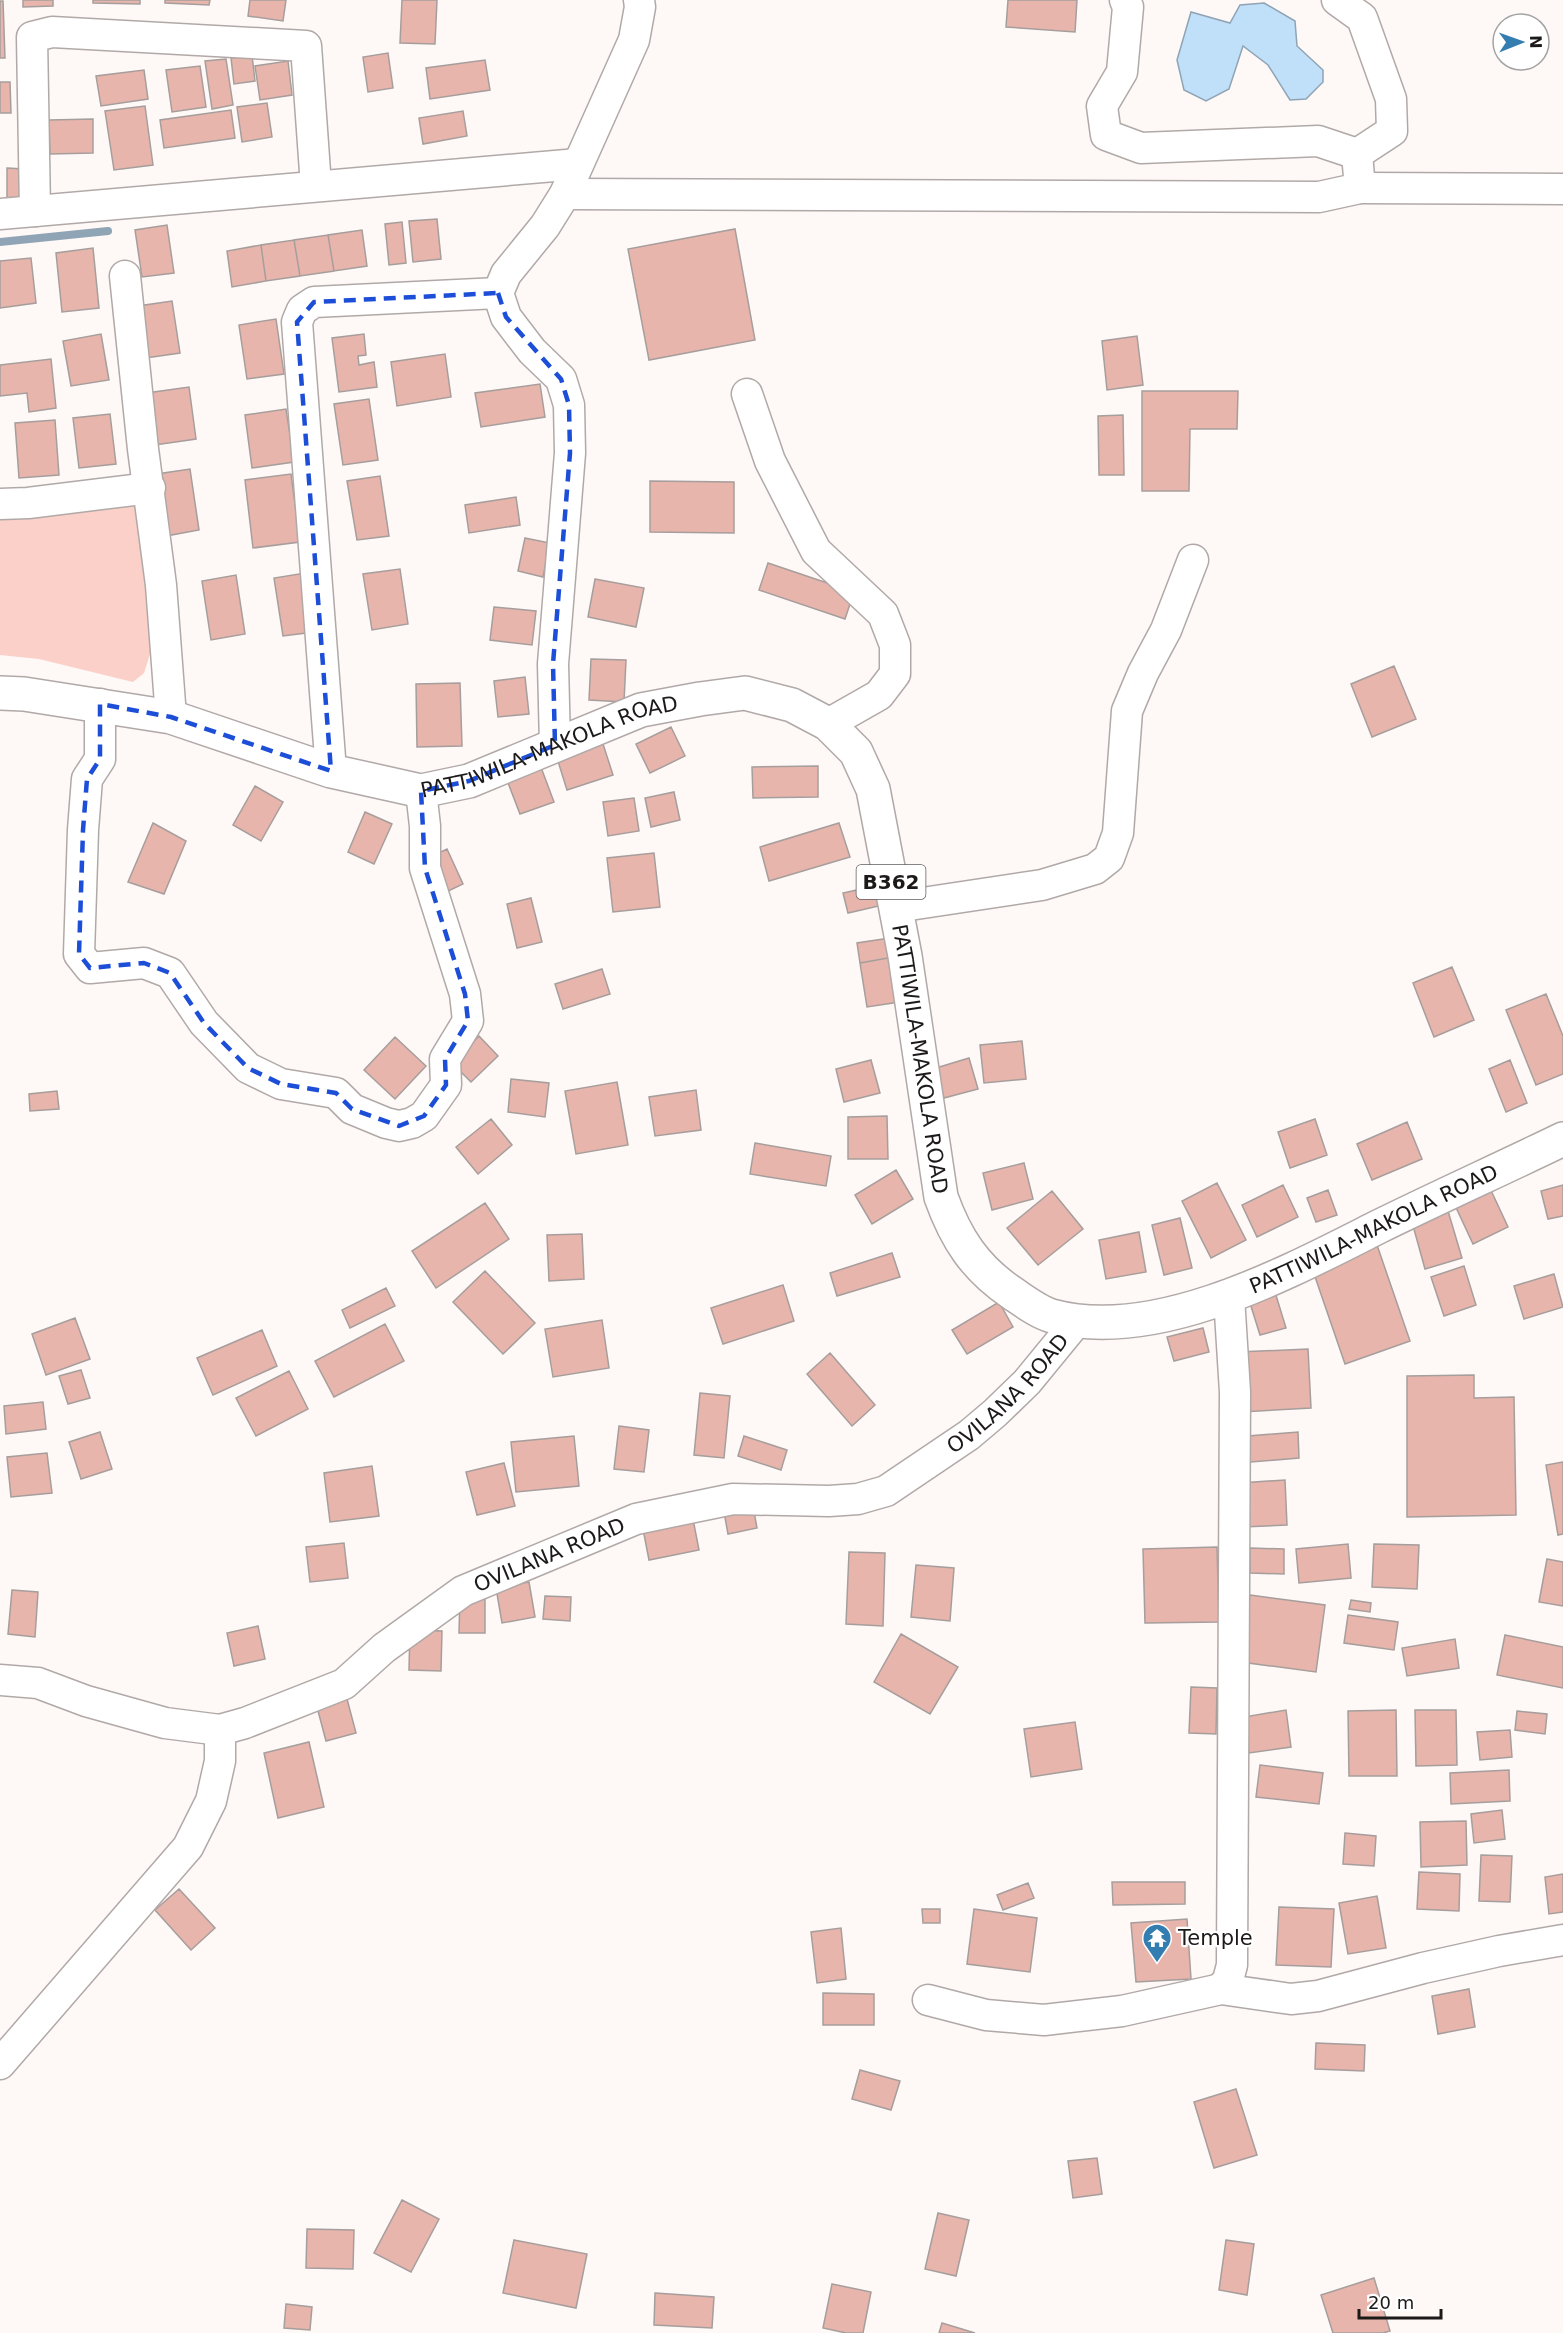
<svg xmlns="http://www.w3.org/2000/svg" width="1563" height="2333" font-family="'DejaVu Sans',sans-serif">
	<style>
		.green { fill: #fad0c8 }
		.water { fill: #c0dff8; stroke: #8fa4b5; stroke-width: 1.5 }
		.lines { fill: none; stroke-linecap: round; stroke-linejoin: round }
		.stream { stroke: #8fa4b5; stroke-width: 8 }
		.building { fill: #e7b5ac; stroke: #a69e9c; stroke-width: 1.5 }
		.minor-casing { stroke: #b1a9a7; stroke-width: 33 }
		.major-casing { stroke: #b1a9a7; stroke-width: 36 }
		.minor { stroke: #fff; stroke-width: 30 }
		.major { stroke: #fff; stroke-width: 33 }
		.marked { fill: none; stroke: #1d4ed8; stroke-width: 4.5; stroke-dasharray: 12 8; stroke-linejoin: round }
		.labels { text-anchor: middle; stroke-width: 4.5; stroke-linejoin: round; paint-order: stroke }
		.shield { fill: #fff; stroke: #605e5e; stroke-width: 1.5 }
		.shield-label { font-size: 20px; font-weight: bold; fill: #1c1919 }
		.street-label { font-size: 21px; fill: #1c1919; stroke: #fff }
		.poi-label { font-size: 21px; fill: #1c1919; stroke: #fff; text-anchor: start }
	</style>
	<rect width="100%" height="100%" fill="#fef8f6"/>
	<path class="green" d="M 140,502 L 155,638 L 144,673 L 133,682 L 39,659 L 0,655 L 0,512 Z"/>
	<path class="water" d="M 1264,3 L 1295,21 L 1297,46 L 1323,70 L 1323,82 L 1306,99 L 1290,100 L 1268,65 L 1243,46 L 1229,89 L 1206,101 L 1184,90 L 1177,60 L 1191,12 L 1230,23 L 1240,5 Z"/>
	<g class="lines">
		<path class="stream" d="M 0,242 L 108,231"/>
	</g>
	<path class="building" d="M 23,0 L 53,0 L 53,6 L 23,7 Z
		M 93,0 L 140,0 L 140,4 L 93,3 Z
		M 165,0 L 210,0 L 209,5 L 165,3 Z
		M 250,0 L 286,0 L 283,21 L 248,16 Z
		M 402,0 L 437,0 L 435,44 L 400,43 Z
		M 1008,0 L 1077,0 L 1075,32 L 1006,27 Z
		M 0,1 L 3,1 L 5,58 L 0,58 Z
		M 388,53 L 393,88 L 368,92 L 363,57 Z
		M 252,55 L 255,81 L 234,84 L 231,58 Z
		M 226,59 L 233,105 L 212,109 L 205,61 Z
		M 485,60 L 490,90 L 430,99 L 426,68 Z
		M 288,61 L 292,95 L 260,100 L 255,66 Z
		M 200,66 L 206,107 L 172,112 L 166,70 Z
		M 144,70 L 148,99 L 101,106 L 96,76 Z
		M 0,82 L 10,82 L 11,113 L 0,113 Z
		M 267,103 L 272,137 L 242,142 L 237,107 Z
		M 145,106 L 153,165 L 114,170 L 105,111 Z
		M 231,110 L 235,138 L 164,148 L 160,120 Z
		M 463,111 L 467,136 L 423,144 L 419,118 Z
		M 93,119 L 93,153 L 50,154 L 49,120 Z
		M 7,168 L 24,169 L 24,202 L 7,202 Z
		M 437,219 L 441,259 L 413,262 L 409,221 Z
		M 402,222 L 406,263 L 389,265 L 385,224 Z
		M 167,225 L 174,273 L 142,277 L 135,230 Z
		M 735,229 L 755,340 L 649,360 L 628,249 Z
		M 362,230 L 367,266 L 334,271 L 328,235 Z
		M 328,235 L 334,271 L 300,276 L 294,240 Z
		M 294,240 L 300,276 L 266,281 L 261,245 Z
		M 261,245 L 266,281 L 232,287 L 227,251 Z
		M 93,248 L 99,308 L 62,312 L 56,253 Z
		M 31,258 L 36,303 L 0,308 L 0,261 Z
		M 172,301 L 180,353 L 146,358 L 138,306 Z
		M 276,319 L 284,374 L 247,379 L 239,325 Z
		M 101,334 L 109,380 L 71,386 L 63,341 Z
		M 364,334 L 366,355 L 358,356 L 359,365 L 374,362 L 377,387 L 339,392 L 332,338 Z
		M 1137,336 L 1143,385 L 1107,390 L 1102,341 Z
		M 445,354 L 451,397 L 397,406 L 391,362 Z
		M 51,359 L 56,408 L 29,412 L 27,393 L 0,396 L 0,365 Z
		M 540,384 L 545,417 L 481,427 L 475,393 Z
		M 189,387 L 196,439 L 155,445 L 147,393 Z
		M 1142,391 L 1238,391 L 1237,429 L 1190,429 L 1189,491 L 1142,491 Z
		M 369,399 L 378,460 L 343,465 L 334,404 Z
		M 286,409 L 294,462 L 252,468 L 245,415 Z
		M 110,414 L 116,464 L 79,468 L 73,418 Z
		M 1123,415 L 1124,475 L 1099,475 L 1098,416 Z
		M 55,420 L 59,475 L 19,478 L 15,423 Z
		M 190,469 L 199,530 L 166,536 L 157,474 Z
		M 291,474 L 300,542 L 253,548 L 245,480 Z
		M 380,476 L 389,536 L 357,540 L 347,481 Z
		M 650,481 L 734,482 L 734,533 L 650,532 Z
		M 516,497 L 520,525 L 469,533 L 465,505 Z
		M 525,538 L 550,543 L 543,577 L 518,571 Z
		M 768,563 L 854,592 L 845,619 L 759,590 Z
		M 400,569 L 408,624 L 372,630 L 363,574 Z
		M 305,573 L 314,632 L 283,636 L 274,578 Z
		M 236,575 L 245,634 L 211,640 L 202,581 Z
		M 595,579 L 644,588 L 636,627 L 588,617 Z
		M 494,607 L 536,611 L 532,645 L 490,640 Z
		M 591,659 L 626,660 L 624,702 L 589,700 Z
		M 1394,666 L 1416,719 L 1372,737 L 1351,684 Z
		M 525,677 L 529,714 L 498,717 L 494,681 Z
		M 460,683 L 462,746 L 417,747 L 416,684 Z
		M 671,727 L 685,756 L 650,773 L 636,744 Z
		M 603,744 L 613,775 L 567,790 L 557,758 Z
		M 539,762 L 554,802 L 520,814 L 505,775 Z
		M 818,766 L 818,797 L 753,798 L 752,767 Z
		M 255,786 L 283,802 L 261,841 L 233,825 Z
		M 674,792 L 680,820 L 651,827 L 645,798 Z
		M 634,798 L 639,831 L 608,836 L 603,802 Z
		M 365,812 L 392,824 L 374,864 L 348,852 Z
		M 153,823 L 186,841 L 164,894 L 128,882 Z
		M 839,823 L 850,857 L 769,881 L 760,847 Z
		M 447,849 L 463,884 L 442,894 L 426,859 Z
		M 654,853 L 660,907 L 613,912 L 607,858 Z
		M 879,885 L 883,905 L 848,913 L 843,893 Z
		M 531,898 L 542,942 L 517,948 L 507,904 Z
		M 896,937 L 899,956 L 860,963 L 857,943 Z
		M 899,956 L 906,1001 L 867,1007 L 860,963 Z
		M 1452,967 L 1474,1020 L 1434,1037 L 1413,983 Z
		M 602,969 L 610,994 L 563,1009 L 555,984 Z
		M 1546,994 L 1563,1036 L 1563,1074 L 1536,1085 L 1506,1010 Z
		M 479,1036 L 498,1056 L 471,1082 L 452,1063 Z
		M 395,1037 L 426,1066 L 395,1099 L 364,1070 Z
		M 1022,1041 L 1026,1079 L 984,1083 L 980,1045 Z
		M 969,1058 L 978,1089 L 944,1098 L 936,1068 Z
		M 871,1060 L 880,1093 L 844,1102 L 836,1069 Z
		M 1510,1060 L 1527,1103 L 1506,1112 L 1489,1069 Z
		M 511,1079 L 549,1083 L 545,1117 L 508,1112 Z
		M 617,1082 L 628,1145 L 576,1154 L 565,1091 Z
		M 696,1090 L 701,1130 L 655,1136 L 649,1097 Z
		M 57,1091 L 59,1109 L 30,1111 L 29,1094 Z
		M 887,1116 L 888,1159 L 848,1159 L 848,1117 Z
		M 491,1119 L 512,1145 L 478,1174 L 456,1147 Z
		M 1315,1119 L 1327,1155 L 1290,1168 L 1278,1132 Z
		M 1407,1122 L 1422,1159 L 1372,1180 L 1357,1144 Z
		M 755,1143 L 831,1156 L 826,1186 L 750,1174 Z
		M 1024,1163 L 1033,1199 L 992,1210 L 983,1173 Z
		M 896,1170 L 913,1199 L 872,1224 L 855,1195 Z
		M 1217,1183 L 1246,1240 L 1211,1258 L 1182,1201 Z
		M 1488,1184 L 1508,1227 L 1473,1244 L 1453,1201 Z
		M 1283,1185 L 1298,1217 L 1257,1237 L 1242,1205 Z
		M 1563,1185 L 1563,1216 L 1548,1219 L 1541,1191 Z
		M 1328,1190 L 1337,1215 L 1316,1222 L 1307,1198 Z
		M 1052,1191 L 1083,1229 L 1038,1265 L 1007,1228 Z
		M 485,1203 L 509,1239 L 436,1288 L 412,1251 Z
		M 1448,1211 L 1462,1258 L 1425,1269 L 1412,1222 Z
		M 1180,1218 L 1192,1268 L 1164,1275 L 1152,1225 Z
		M 1139,1232 L 1146,1272 L 1106,1279 L 1099,1240 Z
		M 582,1234 L 584,1279 L 549,1281 L 547,1235 Z
		M 1377,1245 L 1410,1341 L 1345,1364 L 1312,1268 Z
		M 892,1253 L 900,1277 L 837,1296 L 830,1273 Z
		M 1464,1266 L 1476,1305 L 1444,1316 L 1431,1277 Z
		M 485,1271 L 535,1323 L 503,1354 L 453,1302 Z
		M 1554,1274 L 1563,1307 L 1524,1319 L 1514,1286 Z
		M 783,1285 L 794,1321 L 723,1344 L 711,1308 Z
		M 386,1288 L 395,1306 L 350,1328 L 342,1310 Z
		M 1275,1292 L 1286,1328 L 1260,1335 L 1249,1300 Z
		M 999,1302 L 1013,1327 L 967,1354 L 952,1330 Z
		M 75,1318 L 90,1359 L 46,1375 L 32,1334 Z
		M 602,1320 L 609,1368 L 553,1377 L 545,1329 Z
		M 385,1324 L 404,1361 L 334,1397 L 315,1361 Z
		M 1203,1328 L 1209,1352 L 1174,1361 L 1167,1337 Z
		M 262,1330 L 277,1366 L 213,1395 L 197,1358 Z
		M 1308,1349 L 1311,1408 L 1241,1412 L 1238,1352 Z
		M 830,1353 L 875,1405 L 852,1426 L 807,1374 Z
		M 81,1370 L 90,1398 L 68,1404 L 59,1376 Z
		M 289,1371 L 308,1409 L 256,1436 L 236,1398 Z
		M 1474,1375 L 1474,1398 L 1514,1397 L 1516,1515 L 1407,1517 L 1407,1376 Z
		M 700,1393 L 730,1396 L 724,1458 L 694,1455 Z
		M 43,1402 L 46,1429 L 6,1434 L 4,1406 Z
		M 619,1426 L 649,1430 L 644,1472 L 614,1469 Z
		M 100,1432 L 112,1469 L 81,1479 L 69,1442 Z
		M 1298,1432 L 1299,1458 L 1239,1463 L 1236,1437 Z
		M 574,1436 L 579,1486 L 516,1492 L 511,1442 Z
		M 744,1436 L 787,1450 L 781,1470 L 738,1456 Z
		M 47,1453 L 52,1493 L 11,1497 L 7,1457 Z
		M 1563,1462 L 1563,1534 L 1558,1535 L 1546,1465 Z
		M 504,1463 L 515,1506 L 477,1515 L 466,1472 Z
		M 372,1466 L 379,1516 L 330,1522 L 324,1473 Z
		M 1285,1480 L 1287,1525 L 1243,1527 L 1240,1483 Z
		M 753,1506 L 757,1528 L 728,1534 L 724,1512 Z
		M 692,1514 L 699,1550 L 649,1560 L 642,1524 Z
		M 344,1543 L 348,1578 L 310,1582 L 306,1547 Z
		M 1348,1544 L 1351,1578 L 1299,1583 L 1296,1549 Z
		M 1374,1544 L 1419,1545 L 1417,1589 L 1372,1587 Z
		M 1217,1547 L 1219,1622 L 1145,1623 L 1143,1549 Z
		M 1250,1548 L 1284,1549 L 1284,1574 L 1250,1573 Z
		M 849,1552 L 885,1553 L 883,1626 L 846,1624 Z
		M 1547,1559 L 1563,1562 L 1563,1606 L 1539,1602 Z
		M 916,1565 L 954,1568 L 950,1621 L 911,1617 Z
		M 529,1582 L 535,1617 L 502,1623 L 496,1588 Z
		M 12,1590 L 38,1592 L 35,1637 L 8,1634 Z
		M 1250,1595 L 1325,1605 L 1316,1672 L 1241,1662 Z
		M 460,1596 L 485,1596 L 485,1633 L 459,1633 Z
		M 545,1596 L 571,1597 L 570,1621 L 543,1619 Z
		M 1351,1600 L 1371,1603 L 1370,1612 L 1349,1609 Z
		M 1348,1615 L 1398,1622 L 1394,1650 L 1344,1643 Z
		M 258,1626 L 265,1659 L 234,1666 L 227,1633 Z
		M 410,1630 L 442,1631 L 441,1671 L 409,1670 Z
		M 901,1634 L 958,1667 L 930,1714 L 874,1682 Z
		M 1505,1635 L 1563,1647 L 1563,1688 L 1497,1675 Z
		M 1455,1639 L 1459,1668 L 1407,1676 L 1402,1648 Z
		M 1191,1687 L 1217,1688 L 1216,1734 L 1189,1733 Z
		M 347,1699 L 356,1733 L 326,1741 L 317,1707 Z
		M 1286,1710 L 1291,1747 L 1249,1753 L 1244,1717 Z
		M 1396,1710 L 1397,1776 L 1349,1776 L 1348,1711 Z
		M 1415,1710 L 1456,1710 L 1457,1765 L 1416,1766 Z
		M 1517,1711 L 1547,1714 L 1545,1734 L 1515,1730 Z
		M 1075,1722 L 1082,1769 L 1031,1777 L 1024,1729 Z
		M 1510,1730 L 1512,1757 L 1480,1760 L 1477,1732 Z
		M 309,1742 L 324,1807 L 278,1818 L 264,1753 Z
		M 1260,1765 L 1323,1773 L 1319,1804 L 1256,1797 Z
		M 1509,1770 L 1510,1801 L 1451,1804 L 1450,1773 Z
		M 1502,1810 L 1505,1839 L 1474,1843 L 1471,1814 Z
		M 1466,1821 L 1467,1865 L 1421,1867 L 1420,1822 Z
		M 1345,1833 L 1376,1836 L 1374,1866 L 1343,1864 Z
		M 1481,1855 L 1512,1856 L 1510,1902 L 1479,1901 Z
		M 1419,1872 L 1460,1874 L 1459,1911 L 1417,1909 Z
		M 1563,1874 L 1563,1912 L 1549,1914 L 1545,1877 Z
		M 1112,1882 L 1185,1882 L 1185,1904 L 1113,1905 Z
		M 1028,1883 L 1034,1898 L 1003,1910 L 997,1895 Z
		M 179,1889 L 215,1928 L 191,1950 L 155,1910 Z
		M 1377,1896 L 1386,1948 L 1348,1954 L 1339,1903 Z
		M 1279,1907 L 1334,1909 L 1331,1967 L 1276,1965 Z
		M 922,1909 L 940,1909 L 940,1923 L 923,1923 Z
		M 974,1909 L 1037,1918 L 1030,1972 L 967,1964 Z
		M 1187,1919 L 1191,1979 L 1136,1982 L 1131,1923 Z
		M 841,1928 L 846,1979 L 817,1983 L 811,1932 Z
		M 1469,1989 L 1475,2027 L 1438,2034 L 1432,1996 Z
		M 823,1993 L 874,1994 L 874,2025 L 823,2025 Z
		M 1316,2043 L 1365,2045 L 1364,2071 L 1315,2069 Z
		M 860,2070 L 900,2081 L 891,2110 L 852,2099 Z
		M 1236,2089 L 1257,2155 L 1214,2168 L 1194,2102 Z
		M 1097,2158 L 1102,2194 L 1073,2198 L 1068,2161 Z
		M 402,2200 L 439,2219 L 411,2272 L 374,2253 Z
		M 938,2213 L 969,2220 L 956,2276 L 925,2269 Z
		M 307,2229 L 354,2230 L 353,2269 L 306,2268 Z
		M 514,2240 L 587,2254 L 576,2308 L 503,2293 Z
		M 1226,2240 L 1254,2244 L 1247,2295 L 1219,2290 Z
		M 1374,2278 L 1390,2331 L 1383,2333 L 1333,2333 L 1321,2295 Z
		M 832,2284 L 871,2292 L 863,2333 L 846,2333 L 823,2328 Z
		M 655,2293 L 714,2297 L 712,2328 L 654,2325 Z
		M 286,2304 L 312,2307 L 310,2330 L 284,2328 Z
		M 942,2323 L 975,2333 L 939,2333 Z"/>
	<g class="lines">
		<g class="minor-casing">
			<g id="minor">
				<path d="M 1125,0 L 1128,7 L 1122,72 L 1102,106 L 1106,135 L 1141,148 L 1318,141 L 1357,154"/>
				<path d="M 1337,0 L 1362,18 L 1391,99 L 1392,131 L 1357,154"/>
				<path d="M 1360,188 L 1563,189"/>
				<path d="M 565,194 L 1319,197 L 1360,188 L 1357,154"/>
				<path d="M 35,211 L 32,37 L 52,32 L 306,46 L 316,186"/>
				<path d="M 0,214 L 578,164"/>
				<path d="M 125,276 L 143,449 L 161,585 L 171,717"/>
				<path d="M 747,394 L 770,461 L 816,551 L 883,614 L 895,645 L 895,674 L 879,695 L 828,724"/>
				<path d="M 0,504 L 28,503 L 150,488"/>
				<path d="M 100,704 L 100,759 L 87,779 L 83,830 L 79,954 L 90,968 L 144,963 L 170,973 L 204,1023 L 248,1068 L 281,1084 L 336,1093 L 352,1109 L 386,1123 L 399,1126 L 412,1123 L 424,1116 L 446,1085 L 445,1059 L 468,1021 L 465,994 L 425,868 L 425,826 L 421,791"/>
				<path d="M 555,745 L 553,664 L 570,453 L 569,405 L 561,379 L 532,351 L 506,317 L 498,293 L 506,274 L 545,226 L 565,194 L 634,40 L 640,7 L 639,0"/>
				<path d="M 331,771 L 297,322 L 302,310 L 314,302 L 498,293"/>
				<path d="M 896,907 L 1042,885 L 1095,869 L 1109,858 L 1118,833 L 1127,711 L 1143,673 L 1166,630 L 1193,560"/>
				<path id="s1" d="M 0,1680 L 38,1683 L 86,1701 L 165,1723 L 220,1730 L 245,1723 L 344,1684 L 384,1648 L 463,1591 L 636,1519 L 733,1499 L 829,1501 L 858,1499 L 886,1491 L 969,1435 L 995,1413 L 1027,1382 L 1077,1321"/>
				<path d="M 1221,1989 L 1228,1980 L 1232,1965 L 1235,1392 L 1229,1297"/>
				<path d="M 928,2000 L 986,2015 L 1044,2020 L 1122,2011 L 1221,1989 L 1291,1999 L 1318,1996 L 1423,1968 L 1499,1951 L 1563,1940"/>
				<path d="M 0,2064 L 188,1847 L 211,1801 L 220,1761 L 220,1730"/>
			</g>
		</g>
		<g class="major-casing">
			<g id="major">
				<path id="s2" d="M 0,693 L 24,694 L 171,717 L 331,771 L 421,791 L 469,781 L 641,710 L 700,699 L 745,693 L 792,705 L 828,724 L 856,752 L 873,789 L 905,956 L 941,1197 C 956,1239 975,1268 1012,1293 C 1024,1301 1038,1312 1052,1316 C 1155,1344 1287,1273 1378,1227 C 1439,1197 1501,1169 1563,1139"/>
			</g>
		</g>
		<use href="#minor" class="minor"/>
		<use href="#major" class="major"/>
	</g>
	<path class="marked" d="M 498,293 L 506,317 L 561,379 L 569,405 L 570,453 L 553,664 L 555,745 L 469,781 L 421,791 L 425,868 L 465,994 L 468,1021 L 445,1059 L 446,1085 L 424,1116 L 399,1126 L 352,1109 L 336,1093 L 281,1084 L 248,1068 L 204,1023 L 170,973 L 144,963 L 90,968 L 79,954 L 83,830 L 87,779 L 100,759 L 100,704 L 171,717 L 331,771 L 297,322 L 314,302 Z"/>
	<defs>
		<g id="temple-pin" transform="scale(1.5)"><path d="M0 17L-7.5 6A9.5 9.5 0 1 1 7.5 6Z" fill="#337db0" stroke="#fff"/><path d="M0-6L5-2H3V0L6.5 2.5H4V6H1.5V3h-3V6H-4V2.5H-6.5L-3 0V-2H-5Z" fill="#fff"/></g>
	</defs>
	<g fill-rule="evenodd">
		<use href="#temple-pin" x="1157" y="1938"/>
	</g>
	<g class="labels">
		<rect class="shield" x="856.5" y="865" width="69" height="34" rx="4.5"/>
		<g class="shield-label">
			<text x="891" y="889">B362</text>
		</g>
		<g class="street-label">
			<text dy="7" stroke="none"><textPath href="#s2" startOffset="570">PATTIWILA-MAKOLA ROAD</textPath></text>
			<text dy="7" stroke="none"><textPath href="#s2" startOffset="1218">PATTIWILA-MAKOLA ROAD</textPath></text>
			<text dy="7" stroke="none"><textPath href="#s2" startOffset="1866">PATTIWILA-MAKOLA ROAD</textPath></text>
			<text dy="7" stroke="none"><textPath href="#s1" startOffset="1108">OVILANA ROAD</textPath></text>
			<text dy="7" stroke="none"><textPath href="#s1" startOffset="604">OVILANA ROAD</textPath></text>
		</g>
		<g class="poi-label">
			<text x="1178" y="1945">Temple</text>
		</g>
	</g>
	<g transform="translate(1521 42) rotate(89)"><circle r="28" fill="#ffffff" stroke="#a4a3a3" stroke-width="1.5"/>
	<path d="M0-4.5L10 22L0 15L-10 22Z" fill="#337db0"/>
	<text y="-9" font-size="16" font-weight="bold" text-anchor="middle" fill="#1c1919">N</text>
	</g>
	<path d="M1359 2309v9h82v-9" fill="none" stroke="#1c1919" stroke-width="3"/>
	<text x="1368" y="2309" font-size="18" fill="#1c1919" stroke="#ffffff" stroke-width="4.5" paint-order="stroke">20 m</text>
</svg>
